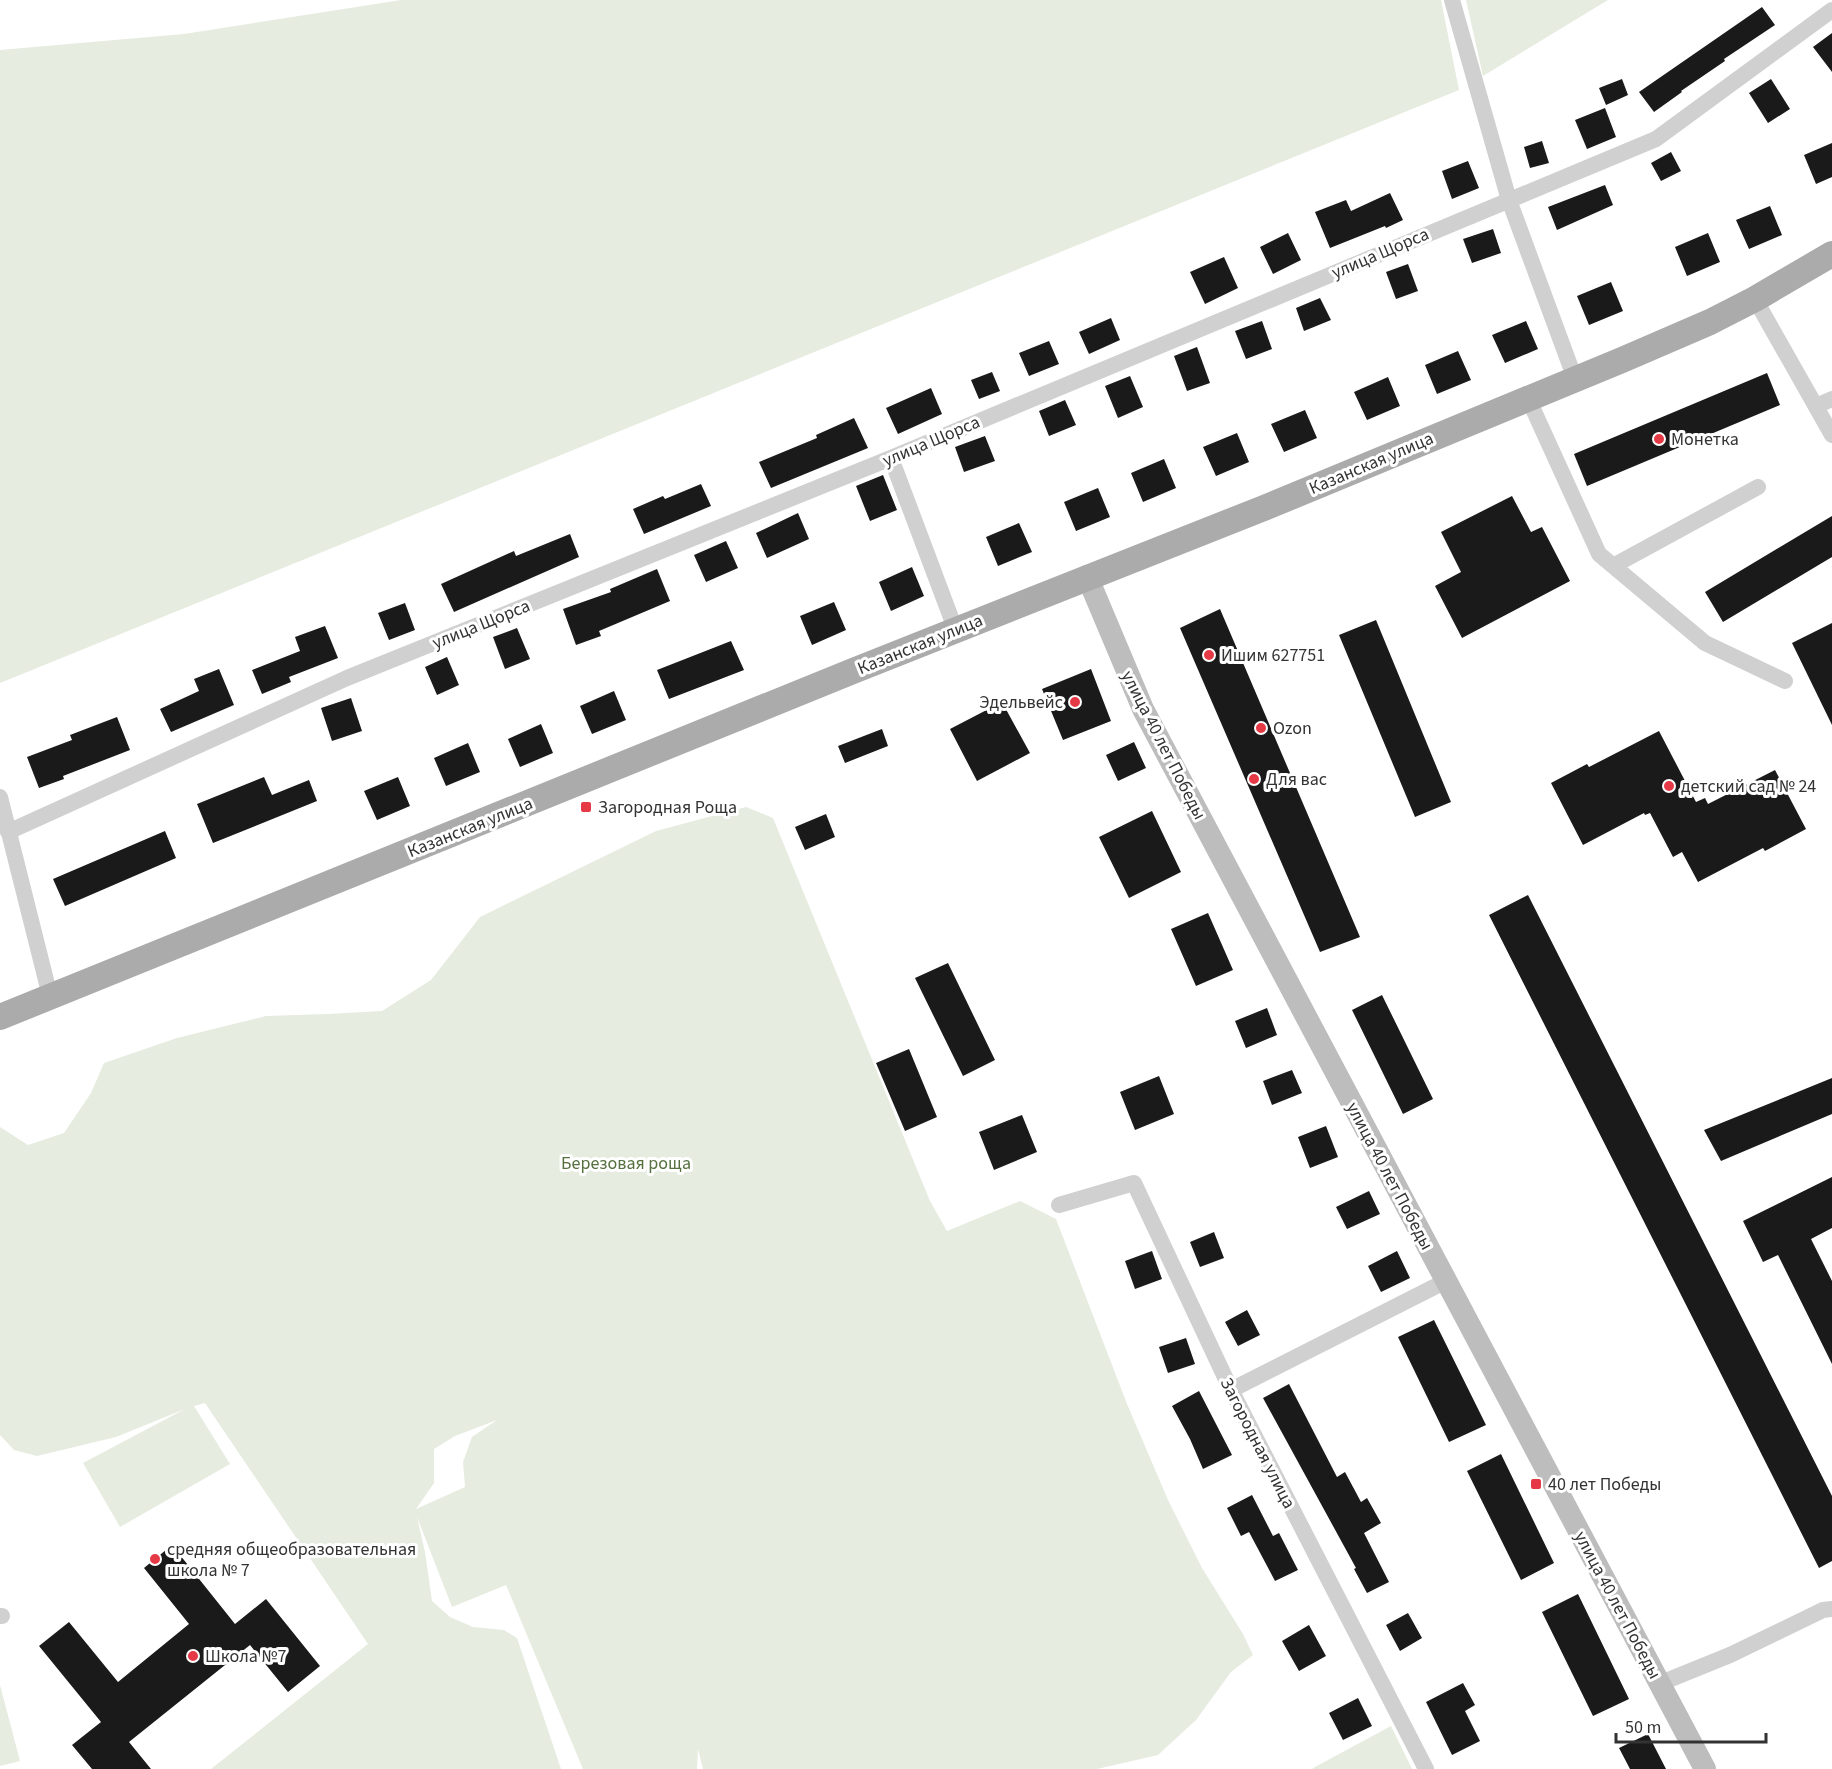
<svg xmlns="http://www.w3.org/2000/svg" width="1832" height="1769" font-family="'Source Sans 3',sans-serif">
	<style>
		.green { fill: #e6ecdf; fill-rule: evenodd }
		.building { fill: #1a1a1a }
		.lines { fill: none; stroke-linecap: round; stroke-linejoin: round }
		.street { stroke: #d0d0d0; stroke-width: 16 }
		.secondary { stroke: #bdbdbd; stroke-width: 22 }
		.primary { stroke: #ababab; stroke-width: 26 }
		.poi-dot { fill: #e63946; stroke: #fff; stroke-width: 2 }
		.labels { text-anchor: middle; stroke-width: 6; stroke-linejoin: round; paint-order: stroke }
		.street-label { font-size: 18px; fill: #333; stroke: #fff }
		.poi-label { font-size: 18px; fill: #333; stroke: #fff; text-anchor: start }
		.park-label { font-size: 18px; fill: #56703f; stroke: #fff }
	</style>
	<rect width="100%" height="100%" fill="#fff"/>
	<path class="green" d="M 401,0 L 1441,0 L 1459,90 L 0,683 L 0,50 L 184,34 Z
		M 1466,0 L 1608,0 L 1483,76 Z
		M 746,807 L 773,818 L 930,1201 L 947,1231 L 1020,1201 L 1056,1219 L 1127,1404 L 1168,1500 L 1202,1568 L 1243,1634 L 1253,1655 L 1231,1672 L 1196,1720 L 1158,1755 L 1097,1769 L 703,1769 L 698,1749 L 697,1769 L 583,1769 L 506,1585 L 452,1607 L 417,1517 L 425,1552 L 432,1601 L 450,1617 L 473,1627 L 504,1630 L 517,1638 L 561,1769 L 211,1769 L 368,1644 L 205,1403 L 194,1406 L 230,1464 L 120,1527 L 83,1463 L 185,1409 L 116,1437 L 37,1456 L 14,1450 L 0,1435 L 0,1127 L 28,1145 L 64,1133 L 91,1093 L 104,1063 L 177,1038 L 266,1016 L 328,1014 L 382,1011 L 431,980 L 480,917 L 656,831 ZM 497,1420 L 472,1437 L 463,1462 L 465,1487 L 416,1509 L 434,1483 L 434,1449 L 455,1436 Z
		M 0,1685 L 20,1761 L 0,1766 Z
		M 1391,1726 L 1412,1769 L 1312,1769 L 1315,1767 Z"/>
	<path class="building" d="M 1762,7 L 1775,25 L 1724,59 L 1725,61 L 1681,91 L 1682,92 L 1654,112 L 1639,92 Z
		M 1832,33 L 1832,72 L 1813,47 Z
		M 1622,79 L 1628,95 L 1606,105 L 1599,88 Z
		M 1771,79 L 1790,109 L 1768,123 L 1749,93 Z
		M 1605,108 L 1616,137 L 1587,149 L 1575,120 Z
		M 1542,141 L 1549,163 L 1530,168 L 1524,147 Z
		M 1832,143 L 1832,177 L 1816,184 L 1804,155 Z
		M 1671,152 L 1681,171 L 1661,181 L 1651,163 Z
		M 1468,161 L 1479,188 L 1452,199 L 1442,171 Z
		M 1605,185 L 1613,205 L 1557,230 L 1548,207 Z
		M 1390,193 L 1403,220 L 1386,228 L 1385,226 L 1330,248 L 1315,212 L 1346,200 L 1351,211 Z
		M 1770,206 L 1782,235 L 1749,249 L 1736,220 Z
		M 1493,229 L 1501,253 L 1472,263 L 1463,239 Z
		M 1288,233 L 1301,260 L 1273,274 L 1260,247 Z
		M 1708,233 L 1720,262 L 1687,276 L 1675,247 Z
		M 1224,257 L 1238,288 L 1205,304 L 1190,272 Z
		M 1408,264 L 1418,291 L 1396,299 L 1386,272 Z
		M 1611,282 L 1623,311 L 1589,325 L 1577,296 Z
		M 1320,298 L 1331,320 L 1304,331 L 1296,308 Z
		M 1111,318 L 1120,340 L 1089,354 L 1079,332 Z
		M 1262,321 L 1272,349 L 1246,359 L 1235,331 Z
		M 1526,321 L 1538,349 L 1505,363 L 1492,335 Z
		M 1049,341 L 1059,364 L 1029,376 L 1019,353 Z
		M 1197,347 L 1210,383 L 1187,391 L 1174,356 Z
		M 1458,351 L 1471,380 L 1437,394 L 1425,365 Z
		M 992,372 L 1000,391 L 979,399 L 971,380 Z
		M 1767,373 L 1780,405 L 1587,486 L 1574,454 Z
		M 1130,376 L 1143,407 L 1118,418 L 1105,386 Z
		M 1388,377 L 1400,406 L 1367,420 L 1354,392 Z
		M 931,388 L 942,414 L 898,434 L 886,408 Z
		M 1065,400 L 1076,425 L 1049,436 L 1039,411 Z
		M 1305,410 L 1317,438 L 1284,452 L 1271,424 Z
		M 854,418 L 868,448 L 771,488 L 759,462 L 817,438 L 816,435 Z
		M 1237,433 L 1249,462 L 1216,476 L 1203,447 Z
		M 985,436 L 995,461 L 964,472 L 955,447 Z
		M 1164,459 L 1176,488 L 1143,502 L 1131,473 Z
		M 883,475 L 897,510 L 870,521 L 856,486 Z
		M 701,484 L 711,506 L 644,534 L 633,509 L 663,496 L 665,499 Z
		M 1098,488 L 1110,517 L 1076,531 L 1064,502 Z
		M 1512,496 L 1531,532 L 1542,527 L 1570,581 L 1462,638 L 1435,586 L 1461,572 L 1441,532 Z
		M 798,513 L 809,539 L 767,558 L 756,533 Z
		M 1832,516 L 1832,557 L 1723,622 L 1705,592 Z
		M 1019,523 L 1032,552 L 998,566 L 986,537 Z
		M 570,534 L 579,557 L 454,612 L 441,584 L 514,551 L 516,556 Z
		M 726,541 L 738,568 L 706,582 L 694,555 Z
		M 912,567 L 924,596 L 891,611 L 879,582 Z
		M 657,569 L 670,601 L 599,631 L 601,636 L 576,645 L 563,609 L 611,592 L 610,589 Z
		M 834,602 L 846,630 L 812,645 L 800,616 Z
		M 405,603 L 415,630 L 389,640 L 378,613 Z
		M 1220,609 L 1360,937 L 1320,952 L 1180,628 Z
		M 1376,620 L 1451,802 L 1415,817 L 1339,635 Z
		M 1832,623 L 1832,725 L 1792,643 Z
		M 325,626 L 338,658 L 289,677 L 291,682 L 262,694 L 252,670 L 300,651 L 295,637 Z
		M 517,628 L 530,659 L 505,669 L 493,637 Z
		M 731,641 L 744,670 L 669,699 L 657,670 Z
		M 447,657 L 459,685 L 437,695 L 425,667 Z
		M 219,669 L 234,705 L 171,732 L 160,709 L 199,691 L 194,679 Z
		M 1091,669 L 1111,721 L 1063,740 L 1042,689 Z
		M 614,691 L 626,720 L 592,734 L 580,706 Z
		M 351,698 L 362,731 L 332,741 L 321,708 Z
		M 1002,702 L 1030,753 L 977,781 L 950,729 Z
		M 117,717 L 130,750 L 63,776 L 64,779 L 39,788 L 27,757 L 72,740 L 70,735 Z
		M 541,724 L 553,753 L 520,767 L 508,739 Z
		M 882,729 L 888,746 L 845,763 L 838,746 Z
		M 1659,731 L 1696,802 L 1705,798 L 1708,804 L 1775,770 L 1806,829 L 1765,851 L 1763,848 L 1698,882 L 1682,852 L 1673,857 L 1650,813 L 1645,815 L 1644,813 L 1583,845 L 1551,783 L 1587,764 L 1589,767 Z
		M 1134,742 L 1146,768 L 1118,781 L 1106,755 Z
		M 468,743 L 480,772 L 446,786 L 434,758 Z
		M 264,777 L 272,795 L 309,780 L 317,801 L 213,843 L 197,804 Z
		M 398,777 L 410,806 L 377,820 L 364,791 Z
		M 1152,811 L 1181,872 L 1129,898 L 1099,837 Z
		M 826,814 L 835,837 L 805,850 L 795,827 Z
		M 165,831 L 176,858 L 65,906 L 53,879 Z
		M 1528,895 L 1832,1496 L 1832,1561 L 1819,1568 L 1489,915 Z
		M 1208,913 L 1233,970 L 1196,986 L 1171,929 Z
		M 948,963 L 995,1060 L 963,1076 L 915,978 Z
		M 1382,995 L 1433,1099 L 1403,1114 L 1352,1010 Z
		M 1267,1008 L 1277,1035 L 1246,1048 L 1235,1021 Z
		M 909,1049 L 937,1117 L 905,1131 L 876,1063 Z
		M 1292,1070 L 1302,1093 L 1272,1105 L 1263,1081 Z
		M 1159,1076 L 1174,1114 L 1135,1130 L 1120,1092 Z
		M 1832,1078 L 1832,1114 L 1721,1161 L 1704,1130 Z
		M 1022,1115 L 1037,1152 L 994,1170 L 979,1132 Z
		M 1326,1126 L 1338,1157 L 1310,1168 L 1298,1137 Z
		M 1832,1177 L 1832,1228 L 1811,1239 L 1832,1281 L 1832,1364 L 1778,1255 L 1763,1262 L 1743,1221 Z
		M 1369,1191 L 1380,1214 L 1347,1229 L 1336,1207 Z
		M 1214,1232 L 1224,1258 L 1200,1267 L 1190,1242 Z
		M 1152,1251 L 1162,1279 L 1135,1289 L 1125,1261 Z
		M 1397,1251 L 1410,1278 L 1381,1292 L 1368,1266 Z
		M 1247,1310 L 1260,1335 L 1238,1346 L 1225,1322 Z
		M 1434,1320 L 1486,1425 L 1449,1442 L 1398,1337 Z
		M 1186,1338 L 1195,1364 L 1168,1373 L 1159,1347 Z
		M 1289,1384 L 1337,1477 L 1345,1472 L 1361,1502 L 1367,1498 L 1381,1523 L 1364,1533 L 1389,1582 L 1367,1593 L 1354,1569 L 1356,1568 L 1263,1398 Z
		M 1199,1391 L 1232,1455 L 1203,1469 L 1190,1439 L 1172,1406 Z
		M 1501,1454 L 1554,1563 L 1521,1580 L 1467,1471 Z
		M 1252,1495 L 1273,1536 L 1279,1533 L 1298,1570 L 1275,1581 L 1249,1532 L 1241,1536 L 1227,1508 Z
		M 172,1545 L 235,1624 L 266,1599 L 320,1666 L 288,1692 L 250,1645 L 129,1742 L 151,1769 L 92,1769 L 72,1745 L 101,1722 L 39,1646 L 69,1622 L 118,1682 L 189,1624 L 144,1568 Z
		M 1578,1594 L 1629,1699 L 1593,1716 L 1542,1612 Z
		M 1408,1613 L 1422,1638 L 1400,1651 L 1386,1625 Z
		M 1309,1625 L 1326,1656 L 1299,1671 L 1282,1641 Z
		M 1463,1683 L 1475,1705 L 1465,1711 L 1480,1741 L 1452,1755 L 1426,1702 Z
		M 1358,1698 L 1372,1726 L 1343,1740 L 1329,1713 Z
		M 1648,1734 L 1666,1769 L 1630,1769 L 1619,1748 Z"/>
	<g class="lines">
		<path class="street" d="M 1452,0 L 1509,200 L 1575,379
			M 1755,299 L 1832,435
			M 1528,398 L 1599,554 L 1705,643 L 1785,681
			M 1816,406 L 1832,399
			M 891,458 L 956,631
			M 1613,566 L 1758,487
			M 0,797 L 50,996
			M 8,832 L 347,678 L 891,458 L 1656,139 L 1832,10
			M 1059,1205 L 1134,1183 L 1231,1390 L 1426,1769
			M 1231,1390 L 1446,1281
			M 0,1616 L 2,1616
			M 1661,1683 L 1730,1655 L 1823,1610 L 1832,1609"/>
		<path class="secondary" d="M 1087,576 L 1143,709 L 1705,1769"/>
		<path class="primary" d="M 0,1017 L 853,671 L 1264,508 L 1622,360 L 1710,322 L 1755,299 L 1832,254"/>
	</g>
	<g class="poi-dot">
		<circle cx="1659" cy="439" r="6"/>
		<circle cx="1209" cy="655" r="6"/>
		<circle cx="1075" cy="702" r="6"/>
		<circle cx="1261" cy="728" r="6"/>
		<circle cx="1254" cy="779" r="6"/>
		<circle cx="1669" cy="786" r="6"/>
		<rect x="580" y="801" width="12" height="12" rx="3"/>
		<rect x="1530" y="1478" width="12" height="12" rx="3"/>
		<circle cx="155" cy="1559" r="6"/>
		<circle cx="193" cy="1656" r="6"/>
	</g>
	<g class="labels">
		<g class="street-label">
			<text transform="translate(1380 253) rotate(-23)" y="6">улица Щорса</text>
			<text transform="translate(931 441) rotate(-23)" y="6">улица Щорса</text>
			<text transform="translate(1371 463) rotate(-23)" y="6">Казанская улица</text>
			<text transform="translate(481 624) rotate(-22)" y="6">улица Щорса</text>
			<text transform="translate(920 644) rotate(-22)" y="6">Казанская улица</text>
			<text transform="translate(1164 745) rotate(63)" y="6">улица 40 лет Победы</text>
			<text transform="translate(470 827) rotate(-22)" y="6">Казанская улица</text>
			<text transform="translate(1390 1176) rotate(62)" y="6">улица 40 лет Победы</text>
			<text transform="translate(1258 1443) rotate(63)" y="6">Загородная улица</text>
			<text transform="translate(1618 1605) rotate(62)" y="6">улица 40 лет Победы</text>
		</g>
		<g class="poi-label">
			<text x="1671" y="445">Монетка</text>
			<text x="1221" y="661">Ишим 627751</text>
			<text x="1063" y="708" text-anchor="end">Эдельвейс</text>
			<text x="1273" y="734">Ozon</text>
			<text x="1266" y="785">Для вас</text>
			<text x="1681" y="792">детский сад № 24</text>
			<text x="598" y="813">Загородная Роща</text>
			<text x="1548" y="1490">40 лет Победы</text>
			<text x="167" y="1555">средняя общеобразовательная<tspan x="167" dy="21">школа № 7</tspan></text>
			<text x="205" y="1662">Школа №7</text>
		</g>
		<g class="park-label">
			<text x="626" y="1169">Березовая роща</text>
		</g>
	</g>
	<path d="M1616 1733v9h150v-9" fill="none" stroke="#333333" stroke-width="3"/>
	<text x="1625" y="1733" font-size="18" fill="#333333" stroke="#ffffff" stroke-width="4.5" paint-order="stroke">50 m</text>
</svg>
